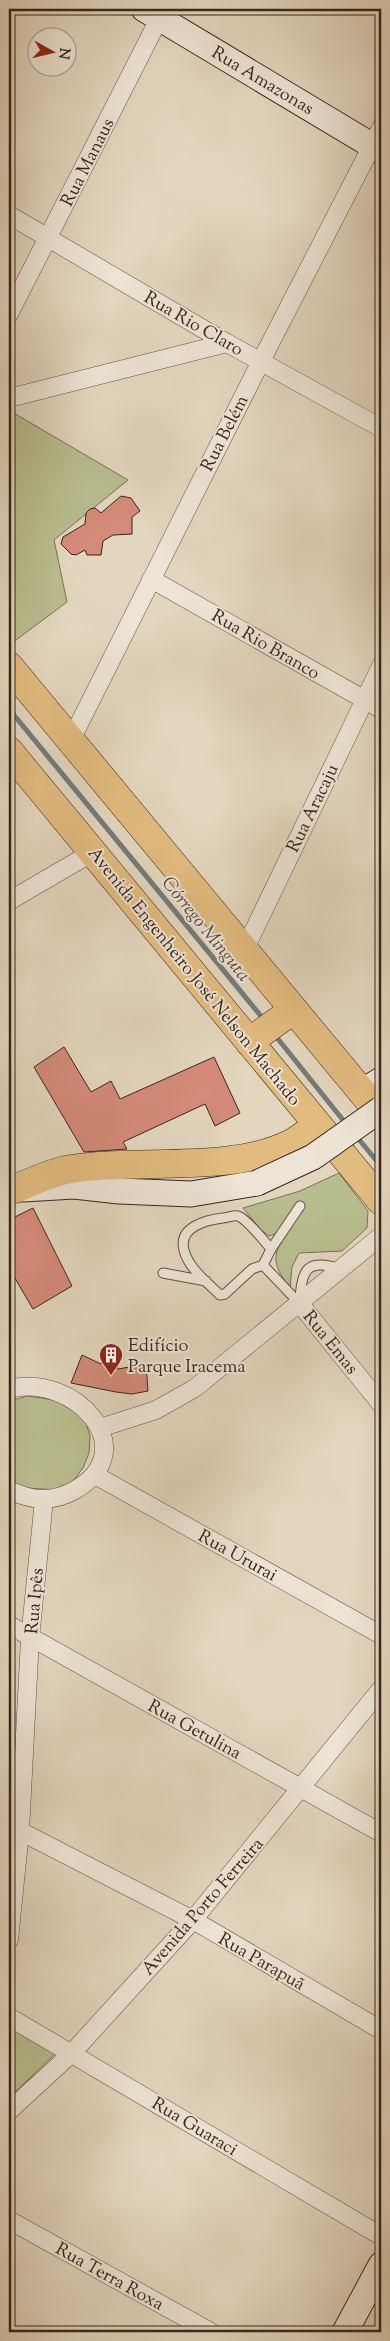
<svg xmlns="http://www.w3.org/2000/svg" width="390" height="2341" font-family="'Sorts Mill Goudy',serif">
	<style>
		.green { fill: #b8bd8e; stroke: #787154 }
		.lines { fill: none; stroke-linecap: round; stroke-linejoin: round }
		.stream { stroke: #727c7c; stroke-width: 5 }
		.building { fill: #d48b79; stroke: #37251b }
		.lane-casing { stroke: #625144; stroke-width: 11 }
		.street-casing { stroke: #625144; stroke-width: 19 }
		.secondary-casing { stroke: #37251b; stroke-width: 27 }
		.primary-casing { stroke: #37251b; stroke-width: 29 }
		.lane { stroke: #ede4d5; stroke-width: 9 }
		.street { stroke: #ede4d5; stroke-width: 18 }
		.secondary { stroke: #ede4d5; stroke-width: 25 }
		.primary { stroke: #e2bb7f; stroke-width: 28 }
		.secondary-bridge-casing { stroke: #37251b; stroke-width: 27; stroke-linecap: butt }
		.secondary-bridge { stroke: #ede4d5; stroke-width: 25 }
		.labels { text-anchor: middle; stroke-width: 4; stroke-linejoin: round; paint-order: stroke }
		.street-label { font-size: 18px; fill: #37251b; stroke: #ede4d5 }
		.poi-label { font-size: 18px; fill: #37251b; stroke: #ede4d5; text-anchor: start }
		.water-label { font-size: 19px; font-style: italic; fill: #504943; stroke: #ede4d5 }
	</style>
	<rect width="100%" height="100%" fill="#e3d6be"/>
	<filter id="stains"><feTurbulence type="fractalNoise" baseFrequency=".004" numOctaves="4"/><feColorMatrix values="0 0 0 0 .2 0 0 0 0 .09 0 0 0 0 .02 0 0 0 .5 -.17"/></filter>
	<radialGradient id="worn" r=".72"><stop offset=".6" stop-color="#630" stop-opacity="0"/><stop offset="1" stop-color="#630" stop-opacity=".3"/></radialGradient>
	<path class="green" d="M 12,412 L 128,480 L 54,540 L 67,602 L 12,643 L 9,639 L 9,414 Z
		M 339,1173 L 368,1211 L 367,1228 L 342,1251 L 299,1253 L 292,1267 L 290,1288 C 279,1273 269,1259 282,1242 L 275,1234 L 269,1236 L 260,1229 L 243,1208 L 300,1191 Z
		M 28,1396 L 67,1402 L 85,1420 L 90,1436 L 89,1453 L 83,1468 L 73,1481 L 59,1490 L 26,1488 L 9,1482 L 9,1404 L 13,1400 Z
		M 9,2024 L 57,2052 L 9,2098 Z"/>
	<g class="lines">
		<path class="stream" d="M 9,709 L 265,1021
			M 274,1034 L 347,1125
			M 356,1136 L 381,1166"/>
	</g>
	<path class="building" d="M 121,496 L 131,498 L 140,511 L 132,517 L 132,534 L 113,535 L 103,541 L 101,555 L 87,555 L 85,550 L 76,555 L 71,554 L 61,544 L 63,537 L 85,524 L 86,513 L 90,509 L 95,508 L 101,513 Z
		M 64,1047 L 91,1092 L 111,1081 L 120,1099 L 214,1057 L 240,1113 L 215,1126 L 205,1104 L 123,1142 L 127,1149 L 84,1152 L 34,1067 Z
		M 33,1208 L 72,1286 L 33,1309 L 9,1268 L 9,1220 Z
		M 112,1346 L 118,1369 L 146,1364 L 148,1391 L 132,1394 L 116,1392 L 71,1383 L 82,1355 L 101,1364 Z"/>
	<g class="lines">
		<g class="lane-casing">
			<path id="lane" d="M 271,1249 L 300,1206
				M 263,1265 L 252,1269 L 225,1294 L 220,1295 C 208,1283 188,1268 184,1250 C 178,1227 206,1220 223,1218 C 227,1218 234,1215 238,1216 C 247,1219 264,1241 271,1249 L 263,1265 L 300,1304
				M 163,1273 L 206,1281
				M 300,1301 C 301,1269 308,1258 340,1269"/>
		</g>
		<g class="street-casing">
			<path id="street" d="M 9,215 L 227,343 L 381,428
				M 9,314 L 164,9
				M 9,398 L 227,343
				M 151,579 L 381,709
				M 71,740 L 261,361 L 381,128
				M 9,901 L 93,852
				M 244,951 L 381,666
				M 300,1304 L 381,1404
				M 9,1389 C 75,1372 145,1450 75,1490 C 52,1503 32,1501 9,1490
				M 100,1428 L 156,1410 L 195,1388 L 381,1236
				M 95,1475 L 381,1635
				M 9,1625 L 381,1833
				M 12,1827 L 193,1920 L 381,2030
				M 9,1940 L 20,1831 L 30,1638 L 44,1500
				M 9,2017 L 381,2236
				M 9,2111 L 72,2053 L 193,1920 L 381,1689
				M 9,2220 L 211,2332"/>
		</g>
		<g class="secondary-casing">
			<path id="secondary" d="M 144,9 L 381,151
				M 361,1092 L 381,1080
				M 23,1189 L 74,1186 L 119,1191 L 191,1194 L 257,1183
				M 345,2332 L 381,2265"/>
		</g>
		<g class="primary-casing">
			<path id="primary" d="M 9,666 L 381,1115
				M 9,751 L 381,1201
				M 249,1042 L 293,1010
				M 15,1189 C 31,1182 48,1174 65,1170 C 136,1157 228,1175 292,1143 C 301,1138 309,1131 318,1125"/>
		</g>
		<use href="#lane" class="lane"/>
		<use href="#street" class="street"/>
		<use href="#secondary" class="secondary"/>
		<use href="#primary" class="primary"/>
		<g class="secondary-bridge-casing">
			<path id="secondary-bridge" d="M 257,1183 L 313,1157 L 381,1109"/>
		</g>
		<use href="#secondary-bridge" class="secondary-bridge"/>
	</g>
	<defs>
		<g id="building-pin" transform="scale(1.25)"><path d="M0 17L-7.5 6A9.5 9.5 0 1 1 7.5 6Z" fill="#8f2418" stroke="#ede4d5"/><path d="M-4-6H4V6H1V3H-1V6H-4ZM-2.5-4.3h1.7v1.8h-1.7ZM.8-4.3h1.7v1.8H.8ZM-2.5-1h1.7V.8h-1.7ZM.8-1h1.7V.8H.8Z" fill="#fff"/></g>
	</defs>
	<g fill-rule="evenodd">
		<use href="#building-pin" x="111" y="1355"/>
	</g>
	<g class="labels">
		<g class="street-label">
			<text transform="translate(263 80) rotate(31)" y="6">Rua Amazonas</text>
			<text transform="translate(87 162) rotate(-63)" y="6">Rua Manaus</text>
			<text transform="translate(194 323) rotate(30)" y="6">Rua Rio Claro</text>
			<text transform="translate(224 433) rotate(-63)" y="6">Rua Belém</text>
			<text transform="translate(266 644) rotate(30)" y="6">Rua Rio Branco</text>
			<text transform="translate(312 808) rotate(-64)" y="6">Rua Aracaju</text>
			<text transform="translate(195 976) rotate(51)" y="6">Avenida Engenheiro José Nelson Machado</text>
			<text transform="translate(331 1342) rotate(51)" y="6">Rua Emas</text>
			<text transform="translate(238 1555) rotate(29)" y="6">Rua Ururai</text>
			<text transform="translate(34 1601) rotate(-85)" y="6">Rua Ipês</text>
			<text transform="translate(195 1729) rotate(29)" y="6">Rua Getulina</text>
			<text transform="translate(202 1906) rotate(-49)" y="6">Avenida Porto Ferreira</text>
			<text transform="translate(262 1961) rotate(30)" y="6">Rua Parapuã</text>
			<text transform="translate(195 2126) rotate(31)" y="6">Rua Guaraci</text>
			<text transform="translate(110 2276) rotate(29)" y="6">Rua Terra Roxa</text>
		</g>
		<g class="poi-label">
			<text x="128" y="1351">Edifício<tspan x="128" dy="21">Parque Iracema</tspan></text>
		</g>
		<g class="water-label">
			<text transform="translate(207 928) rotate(51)" y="7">Córrego Minguta</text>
		</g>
	</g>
	<rect width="390" height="2341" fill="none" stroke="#e3d6be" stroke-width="30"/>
	<rect x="10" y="10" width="370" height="2321" fill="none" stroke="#37251b" stroke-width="2.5"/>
	<rect x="15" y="15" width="360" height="2311" fill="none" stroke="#37251b"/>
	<g transform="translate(52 52) rotate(98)"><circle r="24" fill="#ede4d5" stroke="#a4988b"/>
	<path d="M0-4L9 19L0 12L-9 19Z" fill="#8f2418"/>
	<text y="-8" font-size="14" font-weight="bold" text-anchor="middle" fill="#37251b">N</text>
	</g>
	<rect width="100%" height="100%" filter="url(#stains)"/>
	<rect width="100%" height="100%" fill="url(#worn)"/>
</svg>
